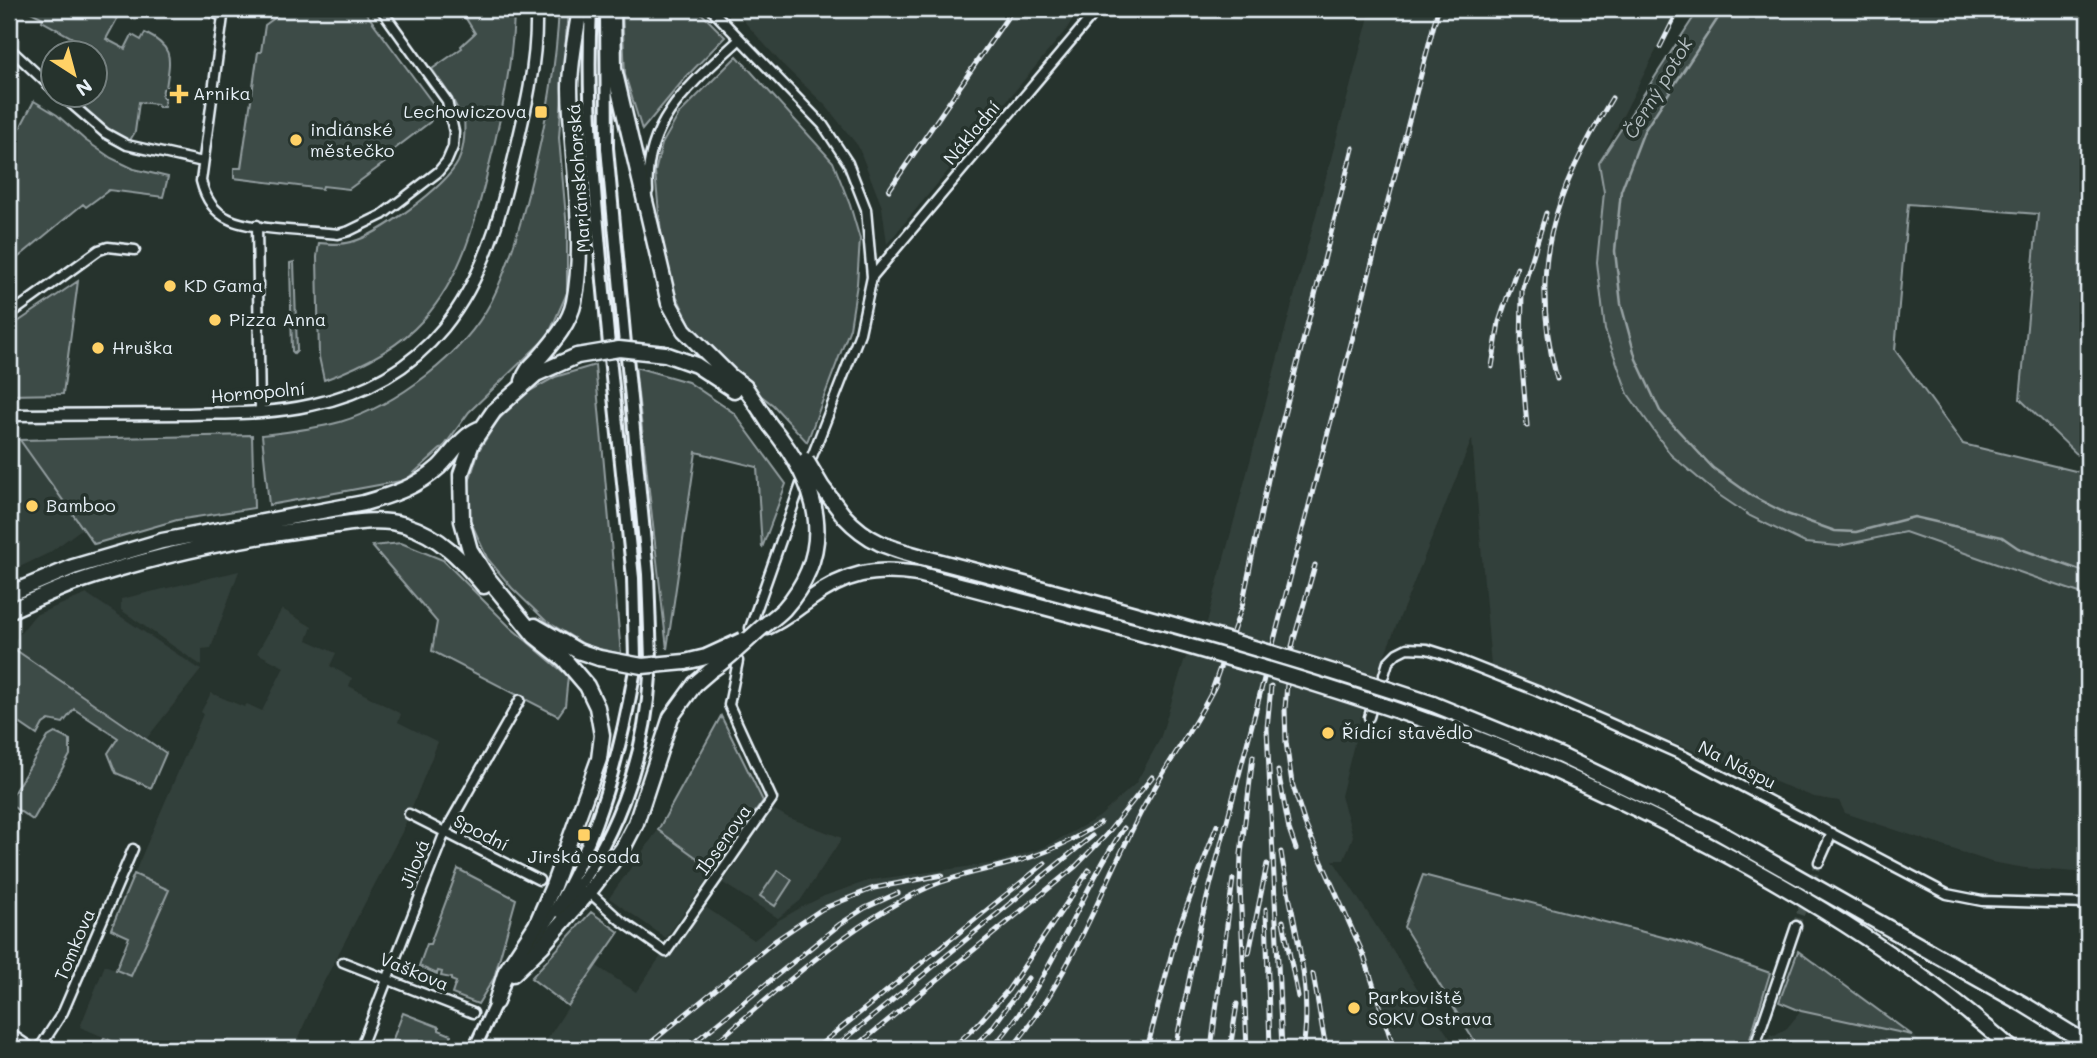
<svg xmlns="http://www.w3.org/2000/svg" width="2097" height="1058" font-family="Mali,sans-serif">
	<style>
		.built { fill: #333f3a }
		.green { fill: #3e4b47; stroke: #939ea0; stroke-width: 2 }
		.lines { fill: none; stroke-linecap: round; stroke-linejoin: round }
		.stream { stroke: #98a3a5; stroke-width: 2.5 }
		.minor-tunnel { stroke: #43504b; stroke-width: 8; stroke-dasharray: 8 4; stroke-linecap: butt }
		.minor-casing { stroke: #e8f1f8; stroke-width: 13 }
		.tertiary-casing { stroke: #e8f1f8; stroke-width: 15 }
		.secondary-casing { stroke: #e8f1f8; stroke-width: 16 }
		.trunk-casing { stroke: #e8f1f8; stroke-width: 19 }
		.minor { stroke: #26332d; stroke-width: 8 }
		.tertiary { stroke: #26332d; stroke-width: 10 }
		.secondary { stroke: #26332d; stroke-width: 10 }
		.trunk { stroke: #26332d; stroke-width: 14 }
		.rail-casing { stroke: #e8f1f8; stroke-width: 5 }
		.rail { stroke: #26332d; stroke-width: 2.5; stroke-dasharray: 8; stroke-linecap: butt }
		.trunk-bridge-casing { stroke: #e8f1f8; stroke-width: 19; stroke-linecap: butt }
		.trunk-bridge { stroke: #26332d; stroke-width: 14 }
		.poi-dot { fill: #ffd166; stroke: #26332d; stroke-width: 2.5 }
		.labels { text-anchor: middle; stroke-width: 7; stroke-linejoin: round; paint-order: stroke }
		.poi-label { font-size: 18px; fill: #e8f1f8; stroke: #26332d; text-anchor: start }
		.street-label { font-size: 18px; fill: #e8f1f8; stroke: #26332d }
		.water-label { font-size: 19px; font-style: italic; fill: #b3bdc0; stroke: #26332d }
	</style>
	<rect width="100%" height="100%" fill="#26332d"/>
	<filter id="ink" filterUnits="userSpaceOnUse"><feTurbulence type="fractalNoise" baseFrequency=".0143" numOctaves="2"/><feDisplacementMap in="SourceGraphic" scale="14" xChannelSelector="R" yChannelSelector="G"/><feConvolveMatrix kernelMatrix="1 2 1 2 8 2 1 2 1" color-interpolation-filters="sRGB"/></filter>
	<g filter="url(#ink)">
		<path class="built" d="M 733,9 L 1079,9 L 1066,30 L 887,244 L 882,207 L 858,146 L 826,106 L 782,64 Z
			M 1371,9 L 1677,9 L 1599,163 L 1604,192 L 1597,262 L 1605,330 L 1628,394 L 1671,455 L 1716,493 L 1750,516 L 1805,543 L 1839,546 L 1905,532 L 2088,596 L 2088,873 L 2025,868 L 1991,862 L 1845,813 L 1839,801 L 1814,797 L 1655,736 L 1491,666 L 1472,439 L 1363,708 L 1341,796 L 1353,836 L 1344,860 L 1333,860 L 1457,1049 L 551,1049 L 543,1046 L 595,965 L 636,992 L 698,902 L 754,940 L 779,920 L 802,907 L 824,896 L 871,880 L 995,863 L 1045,847 L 1099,817 L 1136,783 L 1160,739 L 1184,661 L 1207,622 Z
			M 9,432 L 16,433 L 84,527 L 49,553 L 9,572 Z
			M 239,571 L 211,648 L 202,649 L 202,666 L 121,610 L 121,599 Z
			M 87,594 L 201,670 L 147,738 L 10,646 L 35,615 Z
			M 282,609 L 312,627 L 307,640 L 336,653 L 330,666 L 352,678 L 349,686 L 401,714 L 398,722 L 438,742 L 402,832 L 319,991 L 298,1038 L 309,1044 L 307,1049 L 132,1049 L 80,1027 L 105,965 L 131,976 L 169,890 L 134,874 L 203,714 L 201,712 L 211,693 L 244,707 L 247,704 L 262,711 L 284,667 L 257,653 Z
			M 773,809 L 787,817 L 842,838 L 800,901 L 778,918 L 723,883 Z
			M 658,830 L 714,870 L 666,938 L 609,898 Z
			M 1801,1011 L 1912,1035 L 1928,1049 L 1767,1049 L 1770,1034 L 1775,1036 L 1787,1028 Z"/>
		<path class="green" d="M 25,9 L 98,9 L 117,19 L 106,39 L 125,49 L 132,35 L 141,40 L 145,33 C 175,48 170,58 166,88 L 163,89 L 162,97 L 165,97 L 164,107 L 158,107 L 157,104 L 139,102 L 135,132 L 127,145 L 60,95 L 94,94 L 94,52 L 84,52 L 87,46 L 42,21 L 43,18 Z
			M 287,9 L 363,9 L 437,109 L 430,122 L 388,154 L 391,158 L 349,189 L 323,186 L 322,189 L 234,178 L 234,168 L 241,168 L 258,52 L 261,52 L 265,25 Z
			M 460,9 L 514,9 L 514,14 C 512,66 502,115 489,166 C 476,220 462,277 423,320 C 397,349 360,367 324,380 L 319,357 L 317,257 L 319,243 C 330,244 340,245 351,242 C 378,236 445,187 458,162 C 465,147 465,131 464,115 L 469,111 L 459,112 L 452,98 L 432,69 L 462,48 L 461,46 L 475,33 Z
			M 559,9 L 568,9 L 559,138 L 567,229 L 567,293 L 548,336 L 469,412 L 445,445 L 406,480 L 269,505 L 262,435 C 288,432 314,429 340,422 C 397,405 463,355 491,302 C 509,266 520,226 530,187 C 545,128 556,69 559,9 Z
			M 622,9 L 697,9 L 725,37 L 686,77 L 642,130 L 625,75 Z
			M 1699,9 L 2088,9 L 2088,465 L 2020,399 L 2038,214 L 1908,204 L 1895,350 L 1963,444 L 2088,474 L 2088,596 L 1905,532 L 1839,546 L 1805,543 L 1750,516 L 1716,493 L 1671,455 L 1628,394 L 1605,330 L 1597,262 L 1604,192 L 1599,163 Z
			M 737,56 L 833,162 L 850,205 L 860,239 L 857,284 L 850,328 L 807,442 L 773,405 L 734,375 L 692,328 L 673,289 L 661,233 L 655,172 L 662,144 L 679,114 Z
			M 34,101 L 57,115 L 85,140 L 111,158 L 134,169 L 168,177 L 163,197 L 109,190 L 86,207 L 83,204 L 9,265 L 9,123 L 20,128 Z
			M 294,262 L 297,350 L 294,353 L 292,351 L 290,263 Z
			M 78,281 L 63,394 L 9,395 L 9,328 Z
			M 595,365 L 621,654 L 587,646 L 546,621 L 512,588 L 487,558 L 470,520 L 469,482 L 479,450 L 498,420 L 526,393 L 555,377 Z
			M 635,367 L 688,382 L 734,413 L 786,484 L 762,548 L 757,467 L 696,452 L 667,649 Z
			M 252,435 L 254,508 L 177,520 L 94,544 L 20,440 Z
			M 401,543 L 443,560 L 510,627 L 568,676 L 565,706 L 558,716 L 432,651 L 437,622 L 372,546 Z
			M 10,646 L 166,753 L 151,788 L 116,773 L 108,753 L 118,738 L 74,709 L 63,723 L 49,720 L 43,724 L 37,735 L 9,716 Z
			M 721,716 L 763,801 L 714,870 L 658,830 Z
			M 55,733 L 70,740 L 70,755 L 33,820 L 9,804 L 11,797 L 48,737 Z
			M 458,869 L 516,899 L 494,978 L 478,1004 L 452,994 L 456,982 L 451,980 L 451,978 L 441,976 L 442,972 L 438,971 L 437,974 L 419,966 L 427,944 L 430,944 Z
			M 778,870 L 792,880 L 775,906 L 760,896 Z
			M 134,874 L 169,890 L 131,976 L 116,970 L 129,937 L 111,929 Z
			M 1423,875 L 1682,942 L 1770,973 L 1747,1049 L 1479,1049 L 1404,927 Z
			M 591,912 L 619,932 L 568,1006 L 531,978 Z
			M 1798,951 L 1912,1035 L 1801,1011 L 1779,1002 Z
			M 403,1013 L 439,1027 L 439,1030 L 451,1035 L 451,1043 L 446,1041 L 443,1049 L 389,1049 Z
			M 104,1038 L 132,1049 L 99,1049 Z"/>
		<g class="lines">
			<path class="stream" d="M 1724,9 L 1644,131 L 1621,191 L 1615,251 L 1621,304 L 1636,359 L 1660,411 L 1713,468 L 1754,497 L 1787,514 L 1835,531 L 1856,532 L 1914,517 L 2002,537 L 2018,548 L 2088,573"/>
			<path class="minor-tunnel" d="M 1796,926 L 1819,862"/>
			<g class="minor-casing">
				<path id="minor" d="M 203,9 L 222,16
					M 224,9 L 201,181 C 205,197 214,212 229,219 C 250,230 313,231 338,234 L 349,231 L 382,215 L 438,172 L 447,161 L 453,147 L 454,132 L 447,101 L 381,9
					M 711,9 L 823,125 L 848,163 L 866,209 L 872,277 L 860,333 L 811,459
					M 9,48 L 52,88
					M 60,94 L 105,133 L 127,145 L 203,162
					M 648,191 C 643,120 694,82 740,39
					M 257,225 L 260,411
					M 872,277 L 1091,17 L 1094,9
					M 9,315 L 99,250 L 108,247 L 135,250
					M 750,628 L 801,484
					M 1384,675 L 1388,662 L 1397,653 L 1407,648 L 1427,649 L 1446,655 L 1537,691 L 1686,757 L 1947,894 L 1982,901 L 2088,904
					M 1369,717 L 1371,710
					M 409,814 L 539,880
					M 1819,862 L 1832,833
					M 589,892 L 620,920 L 666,952 L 772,799 L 729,705 L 738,661
					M 343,962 L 473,1013
					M 39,1049 L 63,1012 L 133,849
					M 360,1049 L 445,832 L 520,700
					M 1754,1049 L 1796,926"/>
			</g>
			<g class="tertiary-casing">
				<path id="tertiary" d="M 9,415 C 69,415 129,414 189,414 C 229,413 272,414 311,405 C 430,380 480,297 507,186 C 521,128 538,69 536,9
					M 9,1034 L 31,1049"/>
			</g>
			<g class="secondary-casing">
				<path id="secondary" d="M 591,9 C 585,120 599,233 609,345
					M 606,9 L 607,148 L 625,344
					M 627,357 L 648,574 L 651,660
					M 610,358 L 633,578 L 635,659
					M 560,912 C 613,844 645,763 650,676
					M 524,958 C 535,940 548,922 559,903 C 599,832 620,754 634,675
					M 474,1049 L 498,998"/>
			</g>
			<g class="trunk-casing">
				<path id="trunk" d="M 613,9 L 614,69 L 669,303 L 684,330 L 729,375 L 745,387 L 770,425
					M 665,354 L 696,365 L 734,390
					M 523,381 C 526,369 533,365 541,356 C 554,341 570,322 574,302 C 587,237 571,155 570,88 C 570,62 576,34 580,9
					M 844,516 C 868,542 889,548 922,557
					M 9,594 L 73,567 L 162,541 L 364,503 C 392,495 417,487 439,467 C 453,453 461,437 479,429
					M 9,611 C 32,601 54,590 77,582 C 156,555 239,538 321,527 C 349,524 377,517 405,525 C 440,536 461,559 484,586
					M 535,626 L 578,651 L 599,658
					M 767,627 C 785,619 793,611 809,600 C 845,573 874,567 918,574
					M 685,662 L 706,657
					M 1433,704 L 1561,756 L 1713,829 L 2023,1004 L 2088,1044
					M 1427,721 C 1493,742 1556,770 1618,800 C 1759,867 1895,946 2012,1049
					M 513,974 L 542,946 L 589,892 L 623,848 L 636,823 L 671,717 L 695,684 L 710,671
					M 496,1002 L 506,971 L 536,925 L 553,886 L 599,759 L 602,735 L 597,707 L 587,686 L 564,659 L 535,636 L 486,576 L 470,550 L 462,521 L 461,474 L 472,443 L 494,411 L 536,374 L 577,356"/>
			</g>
			<use href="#minor" class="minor"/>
			<use href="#tertiary" class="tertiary"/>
			<use href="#secondary" class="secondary"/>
			<use href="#trunk" class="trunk"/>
			<g class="rail-casing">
				<path id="rail" d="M 1660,47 L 1679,9
					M 889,190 L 1013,9
					M 1492,367 L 1499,322 L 1517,268
					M 1557,379 C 1527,266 1554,194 1612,98
					M 1527,426 L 1521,353 L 1522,292 L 1546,213
					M 1294,637 L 1288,671 L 1285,709 L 1286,742 L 1292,783 L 1305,824 L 1364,956 L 1394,1049
					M 1292,646 L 1315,565
					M 1271,686 L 1267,728 L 1282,1049
					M 1211,693 L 1242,606 L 1271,465 L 1353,148
					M 1278,771 L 1289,829 L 1296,849
					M 1281,852 C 1291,918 1314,983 1303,1049
					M 1266,909 L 1270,1049
					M 1283,921 L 1298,997
					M 1249,953 L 1267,864
					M 1313,974 L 1326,1049
					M 643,1049 L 776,940 L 822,909 L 874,888 L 942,875
					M 686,1049 L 840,924 L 865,908 L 898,893
					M 708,1049 C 777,992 848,923 931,886 C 959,874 990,870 1018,861 C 1048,853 1075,839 1100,823
					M 815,1049 L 1045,863
					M 833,1049 L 1092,836
					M 853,1049 L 1076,866 L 1106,835 L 1152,777
					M 951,1049 L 976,1026 L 1008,990 L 1089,870
					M 971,1049 L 992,1028 L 1028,978
					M 991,1049 C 1051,984 1075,901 1124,828
					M 1011,1049 C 1069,980 1100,892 1141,812 C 1164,768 1194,728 1216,684
					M 1147,1049 L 1177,933 L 1217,825
					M 1175,1049 L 1201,921 L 1438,9
					M 1211,1049 L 1233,879
					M 1230,1049 L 1237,1004
					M 1247,1049 L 1240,887 L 1241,854 L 1253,756"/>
			</g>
			<use href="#rail" class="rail"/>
			<g class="trunk-bridge-casing">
				<path id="trunk-bridge" d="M 577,356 L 619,349 L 665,354
					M 806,460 L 822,487 L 844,516
					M 922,557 C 1094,602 1265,648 1433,704
					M 918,574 C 1089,619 1260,662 1427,721
					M 706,657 L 743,640
					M 599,658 L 642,666 L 685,662
					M 710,671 C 730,658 742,645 759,630 C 767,623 776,617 784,609 C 839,546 817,482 770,425"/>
			</g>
			<use href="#trunk-bridge" class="trunk-bridge"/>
		</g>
	</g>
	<g class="poi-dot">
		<path d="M175.5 83.5h7v7h7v7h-7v7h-7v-7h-7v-7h7z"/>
		<rect x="534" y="105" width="14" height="14" rx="3.5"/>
		<circle cx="296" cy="140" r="7"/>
		<circle cx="170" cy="286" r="7"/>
		<circle cx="215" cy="320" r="7"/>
		<circle cx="98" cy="348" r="7"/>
		<circle cx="32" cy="506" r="7"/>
		<circle cx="1328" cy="733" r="7"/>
		<rect x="577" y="828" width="14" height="14" rx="3.5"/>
		<circle cx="1354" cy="1008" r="7"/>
	</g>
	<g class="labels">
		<g class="poi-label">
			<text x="193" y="100">Arnika</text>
			<text x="527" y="118" text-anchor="end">Lechowiczova</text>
			<text x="310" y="136">indiánské<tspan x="310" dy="21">městečko</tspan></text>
			<text x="184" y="292">KD Gama</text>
			<text x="229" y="326">Pizza Anna</text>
			<text x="112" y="354">Hruška</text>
			<text x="46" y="512">Bamboo</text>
			<text x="1342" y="739">Řídicí stavědlo</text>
			<text x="584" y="863" text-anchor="middle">Jirská osada</text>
			<text x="1368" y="1004">Parkoviště<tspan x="1368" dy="21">SOKV Ostrava</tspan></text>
		</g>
		<g class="street-label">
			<text transform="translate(972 133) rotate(-50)" y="6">Nákladní</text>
			<text transform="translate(579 178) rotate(-94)" y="6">Mariánskohorská</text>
			<text transform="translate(258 393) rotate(-5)" y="6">Hornopolní</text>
			<text transform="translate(1737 765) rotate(27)" y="6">Na Náspu</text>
			<text transform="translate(481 833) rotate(27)" y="6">Spodní</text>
			<text transform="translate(724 840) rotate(-55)" y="6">Ibsenova</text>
			<text transform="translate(415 864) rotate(-69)" y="6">Jílová</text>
			<text transform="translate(75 945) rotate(-67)" y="6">Tomkova</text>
			<text transform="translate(414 972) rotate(22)" y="6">Vaškova</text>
		</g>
		<g class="water-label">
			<text transform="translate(1658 88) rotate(-59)" y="7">Černý potok</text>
		</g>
	</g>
	<rect width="2097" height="1058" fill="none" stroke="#26332d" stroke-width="35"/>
	<rect x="18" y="18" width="2062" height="1023" fill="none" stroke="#e8f1f8" stroke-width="2.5" filter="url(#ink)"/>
	<g transform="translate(74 74) rotate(144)"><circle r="33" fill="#26332d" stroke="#747f7e" stroke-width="2"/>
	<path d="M0-5L12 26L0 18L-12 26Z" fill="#ffd166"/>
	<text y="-10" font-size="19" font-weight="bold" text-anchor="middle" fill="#e8f1f8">N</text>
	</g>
</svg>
